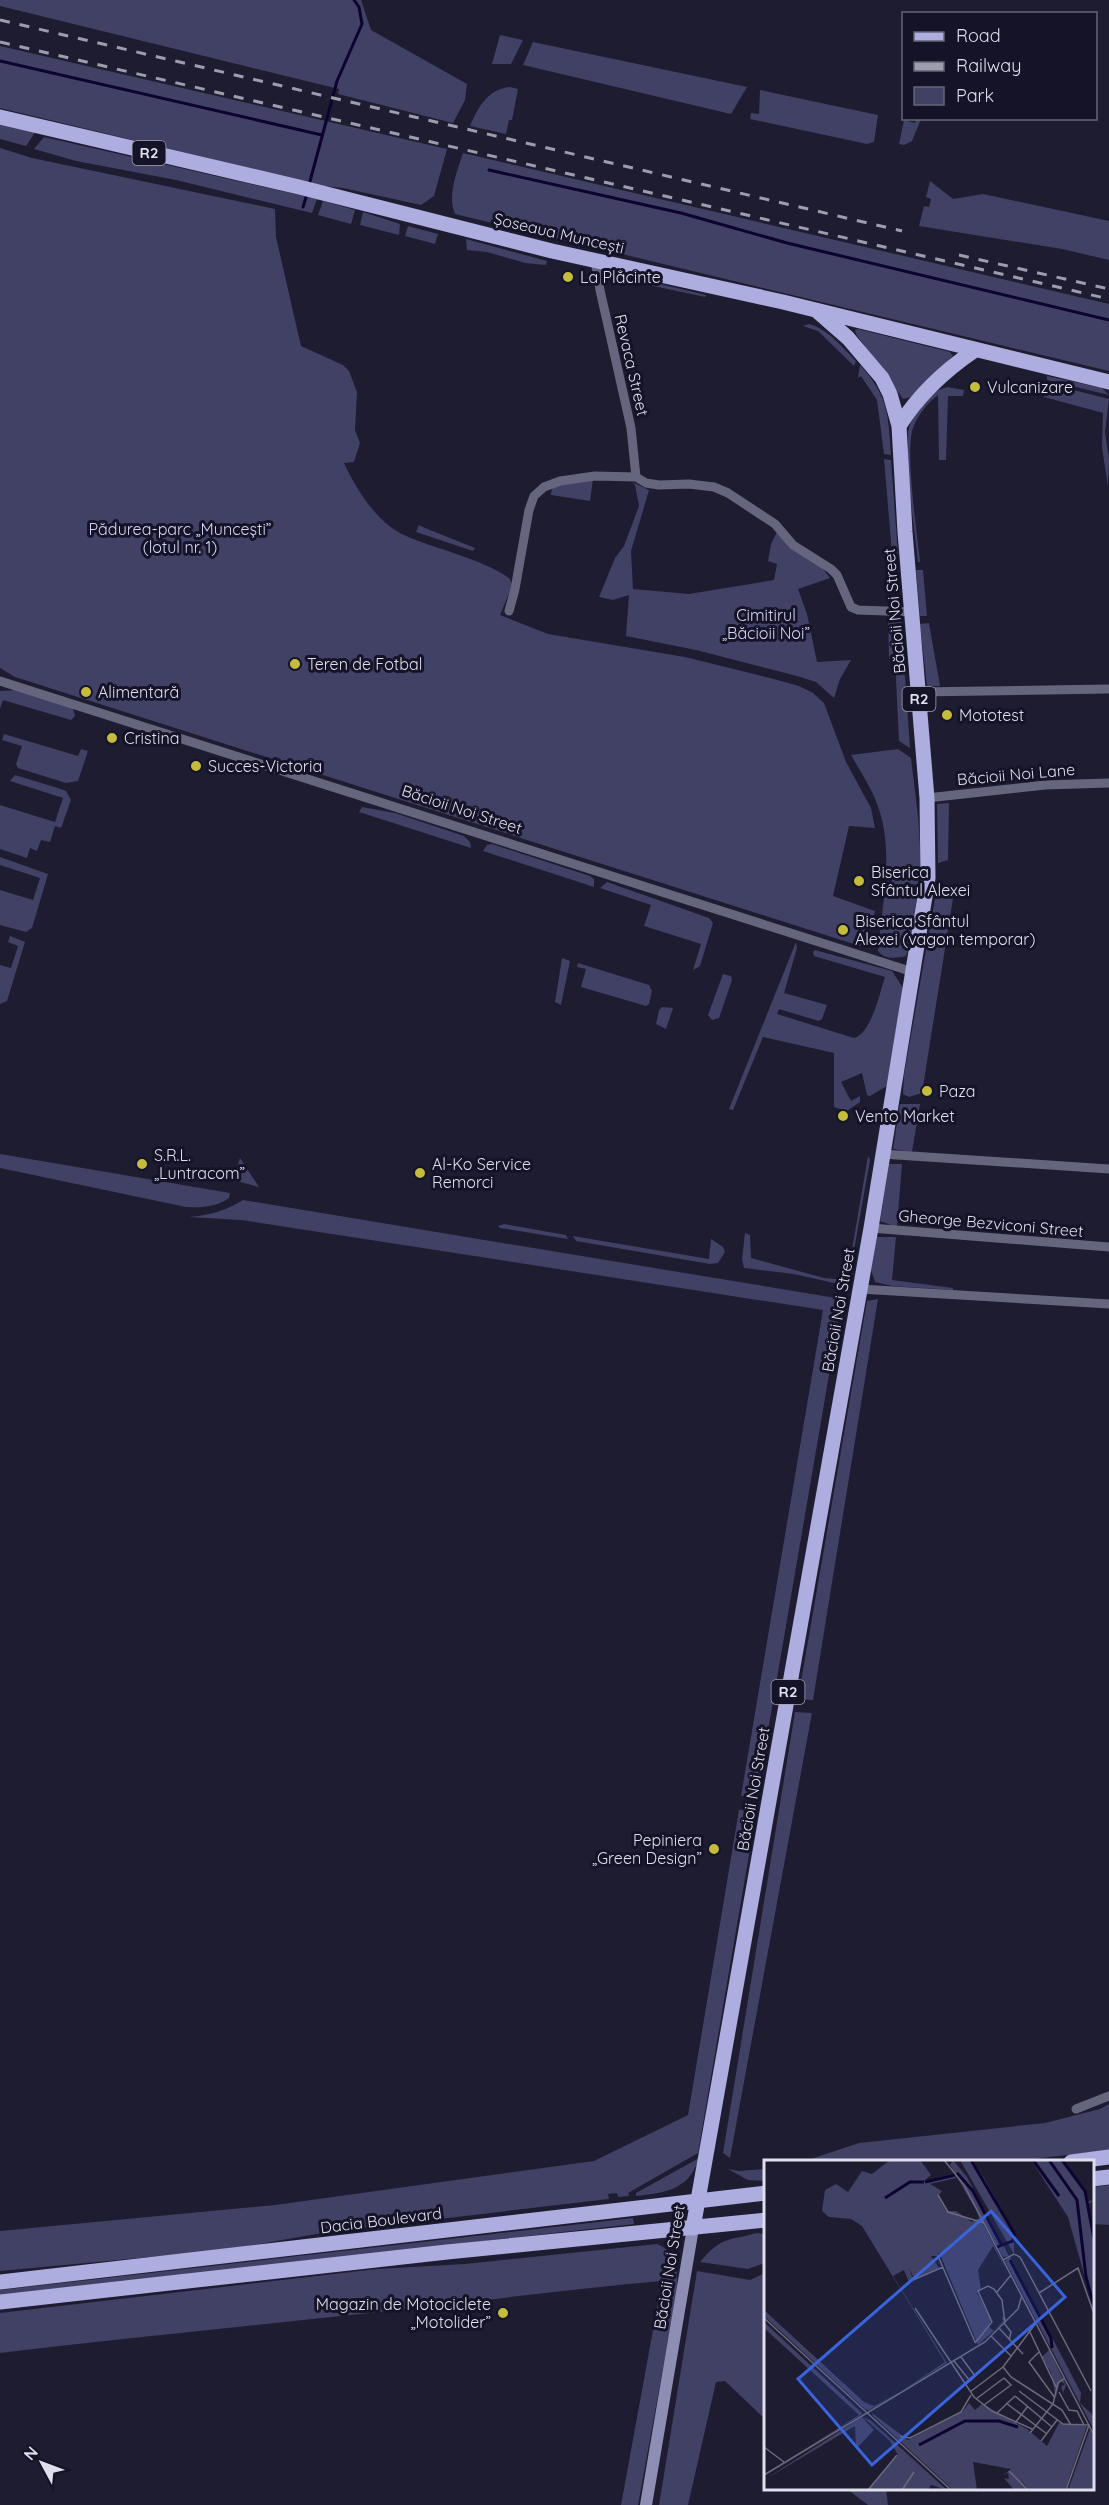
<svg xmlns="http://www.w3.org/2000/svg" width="1109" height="2505" font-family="Quicksand,sans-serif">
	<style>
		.green { fill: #414065 }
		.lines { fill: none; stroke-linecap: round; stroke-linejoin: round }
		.stream { stroke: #0d0330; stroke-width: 3 }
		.minor { stroke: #65667e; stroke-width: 9 }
		.secondary { stroke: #8e8eb5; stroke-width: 12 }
		.primary { stroke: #adade0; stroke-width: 15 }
		.rail { stroke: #9e9dae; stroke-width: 3; stroke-dasharray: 10 10; stroke-linecap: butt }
		.poi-dot { fill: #c6bc3c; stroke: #141327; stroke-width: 2 }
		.labels { text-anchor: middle; stroke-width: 6; stroke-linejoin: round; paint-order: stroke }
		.shield { fill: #141327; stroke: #a2a2b2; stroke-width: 1.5 }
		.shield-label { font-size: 15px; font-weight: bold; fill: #dfdfee }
		.street-label { font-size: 16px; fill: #dfdfee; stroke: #141327 }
		.poi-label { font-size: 16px; fill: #dfdfee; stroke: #141327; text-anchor: start }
		.park-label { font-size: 16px; fill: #d4d5f6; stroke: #141327 }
		.inset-river { fill: none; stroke: #0d0330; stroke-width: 3 }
		.inset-road { fill: none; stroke: #6b6a7d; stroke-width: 1.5 }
		.view { fill: #3a64db; fill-opacity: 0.15; stroke: #3a64db; stroke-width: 3 }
		.inset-edge { fill: none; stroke: #dfdfee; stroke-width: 3 }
	</style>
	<rect width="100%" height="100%" fill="#1d1c31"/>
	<path class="green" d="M 0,0 L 361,0 L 371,30 L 467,84 L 465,100 L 453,123 L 338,94 L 339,89 L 0,6 Z
		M 500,35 L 523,40 L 511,64 L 492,64 Z
		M 533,42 L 747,87 L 731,114 L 523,65 Z
		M 0,46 L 447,149 L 434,196 L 421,205 L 343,188 L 323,186 L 0,108 Z
		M 510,87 L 518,89 L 512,120 L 509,120 L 506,134 L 470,126 C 478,107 488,89 510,87 Z
		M 760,90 L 878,115 L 874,142 L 867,144 L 750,119 L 751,113 L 759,114 Z
		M 916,119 L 921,119 L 912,141 L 904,145 L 899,144 L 904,120 L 915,123 Z
		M 0,123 L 36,131 L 26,146 L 0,139 Z
		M 44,137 L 317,199 L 312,213 L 176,180 L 76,161 L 34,149 Z
		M 0,148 L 32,158 L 275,209 L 276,237 L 301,346 L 343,365 L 349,371 L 357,392 L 355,430 L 360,443 L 354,462 L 344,463 C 356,489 376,521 402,534 C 420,543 441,548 459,555 C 476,561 496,568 510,579 L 512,586 L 500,615 L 548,634 L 685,657 L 770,678 L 799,686 L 813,693 L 824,703 L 846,762 L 871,808 L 875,828 L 849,826 L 833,896 L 875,911 L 868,940 L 860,946 L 15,677 L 0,668 Z
		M 463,153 L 1109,304 L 1109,371 L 455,214 C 447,195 457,172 463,153 Z
		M 930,181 L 953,199 L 983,194 L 1109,221 L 1109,260 L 1062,249 L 919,226 L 924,206 L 929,207 L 931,199 L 926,197 Z
		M 323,201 L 355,210 L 351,224 L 318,215 Z
		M 363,212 L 400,224 L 399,235 L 360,225 Z
		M 408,226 L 438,234 L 435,244 L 405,236 Z
		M 466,239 L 547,261 L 546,265 L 525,263 L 487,252 L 467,250 Z
		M 602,270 L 706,295 L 705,297 L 602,275 Z
		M 809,324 C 828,329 842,347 856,361 L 854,366 L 818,331 L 803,326 Z
		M 858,329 L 950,352 L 953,356 L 911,397 L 903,399 L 856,334 L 855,330 Z
		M 860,365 C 889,397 888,414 891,455 L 884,454 L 877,400 L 861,376 L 858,378 Z
		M 1047,376 L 1102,388 L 1109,395 L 1047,380 Z
		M 1046,383 L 1109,399 L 1105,432 L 1109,460 L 1108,487 L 1102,447 L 1103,413 L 1044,397 Z
		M 947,387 L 964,390 L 963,396 L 948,396 L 946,460 L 939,460 L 938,395 C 928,402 917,416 913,428 C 905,453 917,532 920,562 L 918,562 L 908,477 L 908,432 L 911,421 L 933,392 Z
		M 884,459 L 891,460 L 898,554 L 892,553 Z
		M 593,479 L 590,501 L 551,495 L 552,488 L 562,484 Z
		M 632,482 L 649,490 L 631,551 L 633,589 L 689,594 L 774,580 L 777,564 L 768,561 L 771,544 L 778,530 L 789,547 L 823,566 L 823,569 L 830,578 L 798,589 L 807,614 L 817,662 L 851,660 L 840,679 L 834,698 L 816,682 L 797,676 L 696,650 L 626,636 L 629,595 L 613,600 L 599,597 L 615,558 L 624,546 L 639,506 L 635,485 Z
		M 419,525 L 425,528 L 475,548 L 473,551 L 416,532 Z
		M 916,570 L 923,570 L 927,616 L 920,616 Z
		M 888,614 L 901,619 L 910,748 L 899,741 L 895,659 L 889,659 Z
		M 929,623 L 940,686 L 927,686 L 920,624 Z
		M 17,690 L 73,708 L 75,716 L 71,720 L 3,700 L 0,709 L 0,691 Z
		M 4,734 L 78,756 L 81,749 L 88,751 L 78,781 L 66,783 L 18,768 L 16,764 L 22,746 L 2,740 Z
		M 898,749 L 911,758 C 915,793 921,829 920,864 C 918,894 913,922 908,951 L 906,956 C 896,958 885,960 878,951 C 882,903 895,851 877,804 C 871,787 860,771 851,755 Z
		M 15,775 L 61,789 L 66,791 L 71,800 L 61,828 L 55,826 L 50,842 L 41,840 L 37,851 L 30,848 L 27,858 L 0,849 L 0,805 L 55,822 L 63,798 L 10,781 Z
		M 949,803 L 948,860 L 938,863 L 937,804 Z
		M 362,807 L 395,813 L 464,836 L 470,842 L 471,848 L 359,812 Z
		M 492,844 L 590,876 L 594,879 L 594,887 L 483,851 L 487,845 Z
		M 0,857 L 48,874 L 32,928 L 26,932 L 0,925 L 0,890 L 33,900 L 40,878 L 0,865 Z
		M 607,882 L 709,918 L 713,923 L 700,966 L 693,970 L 701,944 L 644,926 L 651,905 L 600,888 Z
		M 955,886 L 922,1093 L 909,1097 L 903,1094 L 904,1075 L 937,887 Z
		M 10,936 L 25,942 L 7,1001 L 0,1004 L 0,965 L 11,968 L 18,946 L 8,942 Z
		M 796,942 L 797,948 L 784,993 L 827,1005 L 822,1019 L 819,1021 L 779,1009 L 777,1014 L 854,1038 C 871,1034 880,992 885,977 L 814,956 L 813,952 L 815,950 L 892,971 L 903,988 L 887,1086 L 870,1096 L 867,1095 L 862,1073 L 841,1082 L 851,1101 L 860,1096 L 860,1102 L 847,1111 L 834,1107 L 834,1053 L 763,1037 L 733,1110 L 729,1109 Z
		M 562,958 L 570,961 L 561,1005 L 555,1002 Z
		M 578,963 L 649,985 L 652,991 L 649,1004 L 646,1006 L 581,987 L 586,969 L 577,967 Z
		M 723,974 L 731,976 L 732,980 L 719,1018 L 712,1020 L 708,1015 Z
		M 662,1007 L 673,1008 L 666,1029 L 656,1024 L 659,1010 Z
		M 900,1104 L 920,1104 L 912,1152 L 893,1149 Z
		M 0,1154 L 230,1193 L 229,1198 C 216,1207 202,1208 186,1207 L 0,1168 Z
		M 868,1156 L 870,1160 L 849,1278 L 834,1283 L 794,1274 L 744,1268 L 742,1259 L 745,1233 L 750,1235 L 751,1258 L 824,1278 L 836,1279 L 848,1273 Z
		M 240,1158 L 259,1187 L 233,1180 Z
		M 889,1164 L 902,1164 L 897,1227 L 880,1221 Z
		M 243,1200 L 842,1299 L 757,1795 L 741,1796 L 823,1310 L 241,1220 L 189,1217 C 210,1215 225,1211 243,1200 Z
		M 504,1224 L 566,1235 L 568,1239 L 500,1228 L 498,1226 Z
		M 573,1236 L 709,1259 L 711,1239 L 723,1247 L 725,1252 L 718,1263 L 710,1264 L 576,1241 Z
		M 877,1237 L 896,1237 L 892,1280 L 953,1288 L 953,1290 L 892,1286 L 875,1282 L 871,1270 Z
		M 878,1299 L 813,1700 L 798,1699 L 867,1301 Z
		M 795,1712 L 812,1713 L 730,2158 L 723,2153 Z
		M 757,1808 L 698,2153 L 628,2193 L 629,2196 L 618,2197 L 617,2193 L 608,2194 L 609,2199 L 328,2232 L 225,2250 L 0,2271 L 0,2231 L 275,2205 L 594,2161 L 688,2115 L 739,1810 Z
		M 1109,2104 L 1109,2150 L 1008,2162 L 802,2162 L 859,2143 L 1045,2123 L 1100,2109 Z
		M 699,2158 C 689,2190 665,2193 636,2196 L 636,2193 Z
		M 728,2169 L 739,2171 L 765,2169 L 765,2181 L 748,2180 Z
		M 1109,2185 L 1109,2225 L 1093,2224 L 1093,2187 Z
		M 633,2218 L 634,2224 L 0,2296 L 0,2290 Z
		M 757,2233 L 765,2234 L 765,2263 L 748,2269 L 700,2262 C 722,2236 728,2241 757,2233 Z
		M 657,2244 C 679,2253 677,2271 677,2291 L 638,2505 L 621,2505 L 662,2281 C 592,2287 521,2296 451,2304 C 301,2321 150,2335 0,2353 L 0,2313 L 377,2269 L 465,2264 Z
		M 697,2271 L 750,2280 L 765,2273 L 765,2419 L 725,2381 L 716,2382 L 688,2505 L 659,2505 Z
		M 847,2489 L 886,2489 L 888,2505 L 868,2505 Z"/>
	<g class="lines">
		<path class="stream" d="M 0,61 L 322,135
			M 489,170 L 681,213 L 787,243 L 1109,320
			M 309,185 L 337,81 L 362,24 L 359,7 L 354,0
			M 303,207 L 307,194"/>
		<path class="minor" d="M 595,260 L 600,290 L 631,428 L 636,477
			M 509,611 L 515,589 L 529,510 L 534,496 L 544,487 L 560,481 L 595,476 L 636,477 L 646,483 L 659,485 L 689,484 L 714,487 L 728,493 L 775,524 L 793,545 L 831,569 L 837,575 L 851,607 L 858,610 L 913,612
			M 0,681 L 913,972
			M 918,692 L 1109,689
			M 927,798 L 1045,785 L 1109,783
			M 882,1154 L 1109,1169
			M 871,1228 L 1109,1247
			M 860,1289 L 1109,1304
			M 1076,2109 L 1109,2096"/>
		<path class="secondary" d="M 646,2505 L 693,2228"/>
		<path class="primary" d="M 0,117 L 299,187 L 552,251 L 783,302 L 1109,382
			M 899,426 C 919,394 944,371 975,350
			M 1071,2162 L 1109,2157
			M 1092,2179 L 1109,2177
			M 693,2228 L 871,1228 L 928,878 L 927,798 L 905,532 L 899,426 L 890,394 L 882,378 L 848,338 L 816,310
			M 0,2282 L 766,2193
			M 0,2302 L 447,2252 L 766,2220"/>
		<path class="rail" d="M 0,20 L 902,231
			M 0,42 L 1109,299
			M 959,255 L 1109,289"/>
	</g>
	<g class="poi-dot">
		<circle cx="568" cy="277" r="6"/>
		<circle cx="975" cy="387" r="6"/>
		<circle cx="295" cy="664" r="6"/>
		<circle cx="86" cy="692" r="6"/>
		<circle cx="947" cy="715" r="6"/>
		<circle cx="112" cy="738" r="6"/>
		<circle cx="196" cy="766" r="6"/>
		<circle cx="859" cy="881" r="6"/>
		<circle cx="843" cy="930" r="6"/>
		<circle cx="927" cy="1091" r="6"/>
		<circle cx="843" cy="1116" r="6"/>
		<circle cx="142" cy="1164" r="6"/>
		<circle cx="420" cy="1173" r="6"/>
		<circle cx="714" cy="1849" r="6"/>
		<circle cx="503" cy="2313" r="6"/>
	</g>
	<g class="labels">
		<g class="shield">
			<rect x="132.5" y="141" width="33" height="24" rx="4.5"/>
			<rect x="902.5" y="687" width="33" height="24" rx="4.5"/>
			<rect x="771.5" y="1680" width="33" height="24" rx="4.5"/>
		</g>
		<g class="shield-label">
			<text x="149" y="158">R2</text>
			<text x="919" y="704">R2</text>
			<text x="788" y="1697">R2</text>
		</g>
		<g class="street-label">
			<text transform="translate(559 233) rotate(13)" y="6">Șoseaua Muncești</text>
			<text transform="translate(632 365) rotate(77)" y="6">Revaca Street</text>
			<text transform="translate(894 611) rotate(-95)" y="6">Băcioii Noi Street</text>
			<text transform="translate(1016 774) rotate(-5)" y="6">Băcioii Noi Lane</text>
			<text transform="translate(462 809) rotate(18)" y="6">Băcioii Noi Street</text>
			<text transform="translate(991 1223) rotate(5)" y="6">Gheorge Bezviconi Street</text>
			<text transform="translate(838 1310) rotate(-80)" y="6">Băcioii Noi Street</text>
			<text transform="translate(753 1789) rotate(-80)" y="6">Băcioii Noi Street</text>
			<text transform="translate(381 2220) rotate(-7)" y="6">Dacia Boulevard</text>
			<text transform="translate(669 2267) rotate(-81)" y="6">Băcioii Noi Street</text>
		</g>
		<g class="poi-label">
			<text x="580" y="283">La Plăcinte</text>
			<text x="987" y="393">Vulcanizare</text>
			<text x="307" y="670">Teren de Fotbal</text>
			<text x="98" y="698">Alimentară</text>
			<text x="959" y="721">Mototest</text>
			<text x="124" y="744">Cristina</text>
			<text x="208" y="772">Succes-Victoria</text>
			<text x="871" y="878">Biserica<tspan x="871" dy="18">Sfântul Alexei</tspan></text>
			<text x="855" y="927">Biserica Sfântul<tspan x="855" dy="18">Alexei (vagon temporar)</tspan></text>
			<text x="939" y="1097">Paza</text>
			<text x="855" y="1122">Vento Market</text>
			<text x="154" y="1161">S.R.L.<tspan x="154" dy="18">„Luntracom”</tspan></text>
			<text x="432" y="1170">Al-Ko Service<tspan x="432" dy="18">Remorci</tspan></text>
			<text x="702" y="1846" text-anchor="end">Pepiniera<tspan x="702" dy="18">„Green Design”</tspan></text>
			<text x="491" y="2310" text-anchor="end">Magazin de Motociclete<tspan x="491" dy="18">„Motolider”</tspan></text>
		</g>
		<g class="park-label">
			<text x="180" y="535">Pădurea-parc „Muncești”<tspan x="180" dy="18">(lotul nr. 1)</tspan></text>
			<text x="766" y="621">Cimitirul<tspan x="766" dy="18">„Băcioii Noi”</tspan></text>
		</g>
	</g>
	<g transform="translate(764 2160)">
		<rect width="330" height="330" fill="#1d1c31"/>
		<path d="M 126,0 L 156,0 L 167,15 L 160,21 L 191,13 L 192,18 L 166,24 L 178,31 L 174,36 L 182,51 L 192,51 L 208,62 L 215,58 L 213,52 L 243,111 L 229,86 L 214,110 L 217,129 L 213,133 L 227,159 L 225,167 L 230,171 L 239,161 L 238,158 L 238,157 L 243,159 L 214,185 L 175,92 L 174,96 L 167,96 L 175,108 L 150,119 L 145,107 L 149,120 L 145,122 L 140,110 L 129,116 L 183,203 L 139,230 L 181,202 L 98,66 L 87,59 L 65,57 L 58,51 L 61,30 L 72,24 L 84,32 L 98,11 L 108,14 ZM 189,0 L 203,17 L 245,96 L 239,97 L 186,5 ZM 196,0 L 208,0 L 220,18 L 250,72 L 250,94 ZM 267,0 L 299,0 L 322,30 L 324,41 L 330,40 L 325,44 L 330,74 L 330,150 L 304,57 ZM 246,97 L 317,233 L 316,243 L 330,256 L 330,270 L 241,101 ZM 0,150 L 100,242 L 110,246 L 138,231 L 105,250 L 102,250 L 0,156 ZM 0,162 L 98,253 L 97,255 L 0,315 L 95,255 L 0,168 ZM 285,190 L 302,225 L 299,233 L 297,227 L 301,224 L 296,221 L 292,237 L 287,213 L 278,197 ZM 205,243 L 211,250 L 218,244 L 263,269 L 283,286 L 295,263 L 323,266 L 301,330 L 265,330 L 256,319 L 263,330 L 250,330 L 240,318 L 245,319 L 244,313 L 240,315 L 247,309 L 209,302 L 213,330 L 189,330 L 109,256 L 108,253 L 144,280 L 198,252 ZM 98,257 L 110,270 L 92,289 L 91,266 L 0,320 ZM 99,257 L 106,260 L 183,330 L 167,325 L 164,330 L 103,330 L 134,295 L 126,281 ZM 326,269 L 330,277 L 330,330 L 304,330 Z" fill="#414065"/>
		<path class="inset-river" d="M 207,0 L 250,73 L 249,81 L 233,87M 269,0 L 295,36M 285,0 L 313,40 L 322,117 L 330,146M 298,0 L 321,31 L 330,79M 193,13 L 209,31 L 237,84M 161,22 L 191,15M 121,38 L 146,22 L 160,22M 246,100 L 287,178 L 288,188M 155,285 L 201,261 L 235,261 L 254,267"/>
		<path class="inset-road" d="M 180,0 L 200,25 L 330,275M 174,35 L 184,52 L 220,63M 174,96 L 211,182M 239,100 L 250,94 L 256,97 L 327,231M 149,120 L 179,107M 233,132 L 247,115M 275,133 L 314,108 L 330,154M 151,148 L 210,237 L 228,251 L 268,269M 0,158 L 187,330M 240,163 L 247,172 L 245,180M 235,168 L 259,194M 265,170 L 292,227M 227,176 L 247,196M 211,183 L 228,162 L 214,131 L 224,126 L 230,129 L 238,140 L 241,163M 275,192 L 265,202 L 291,238M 190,201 L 206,221 L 211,216 L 197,197M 239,207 L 247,217 L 298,250 L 307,265M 255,231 L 299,264 L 325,265 L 302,330M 206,232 L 239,207 L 272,163M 295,232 L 305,250 L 313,251 L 320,265M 251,236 L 288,267M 212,239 L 240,218M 242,243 L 283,274M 220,245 L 247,225 L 240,218M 233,253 L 251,236M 251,263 L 264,246M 266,273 L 289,244 L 294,223 L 301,218M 136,276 L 146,278 L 197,252 L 207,235M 277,281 L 293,260M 0,287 L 20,302M 245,311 L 264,330M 0,315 L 221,182 L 254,149 L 258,135M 104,330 L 133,295M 138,330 L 150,312"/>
		<path class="view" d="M 227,51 L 301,137 L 108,305 L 34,219 Z"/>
		<rect width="330" height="330" class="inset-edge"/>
	</g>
	<rect x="902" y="12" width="195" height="108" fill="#141327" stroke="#656577" stroke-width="1.5"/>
	<rect x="914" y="32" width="30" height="9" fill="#adade0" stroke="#656577" stroke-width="1.5"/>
	<text x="956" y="42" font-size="18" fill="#dfdfee">Road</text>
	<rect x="914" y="62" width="30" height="9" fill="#9e9dae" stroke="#656577" stroke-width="1.5"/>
	<text x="956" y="72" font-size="18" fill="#dfdfee">Railway</text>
	<rect x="914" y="87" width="30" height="18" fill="#414065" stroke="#656577" stroke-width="1.5"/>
	<text x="956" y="102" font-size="18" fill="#dfdfee">Park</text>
	<g transform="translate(42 2463) rotate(311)" stroke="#141327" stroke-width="4.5" paint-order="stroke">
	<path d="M0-4.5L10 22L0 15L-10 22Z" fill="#dfdfee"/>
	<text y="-9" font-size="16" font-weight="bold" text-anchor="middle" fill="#dfdfee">N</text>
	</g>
</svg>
